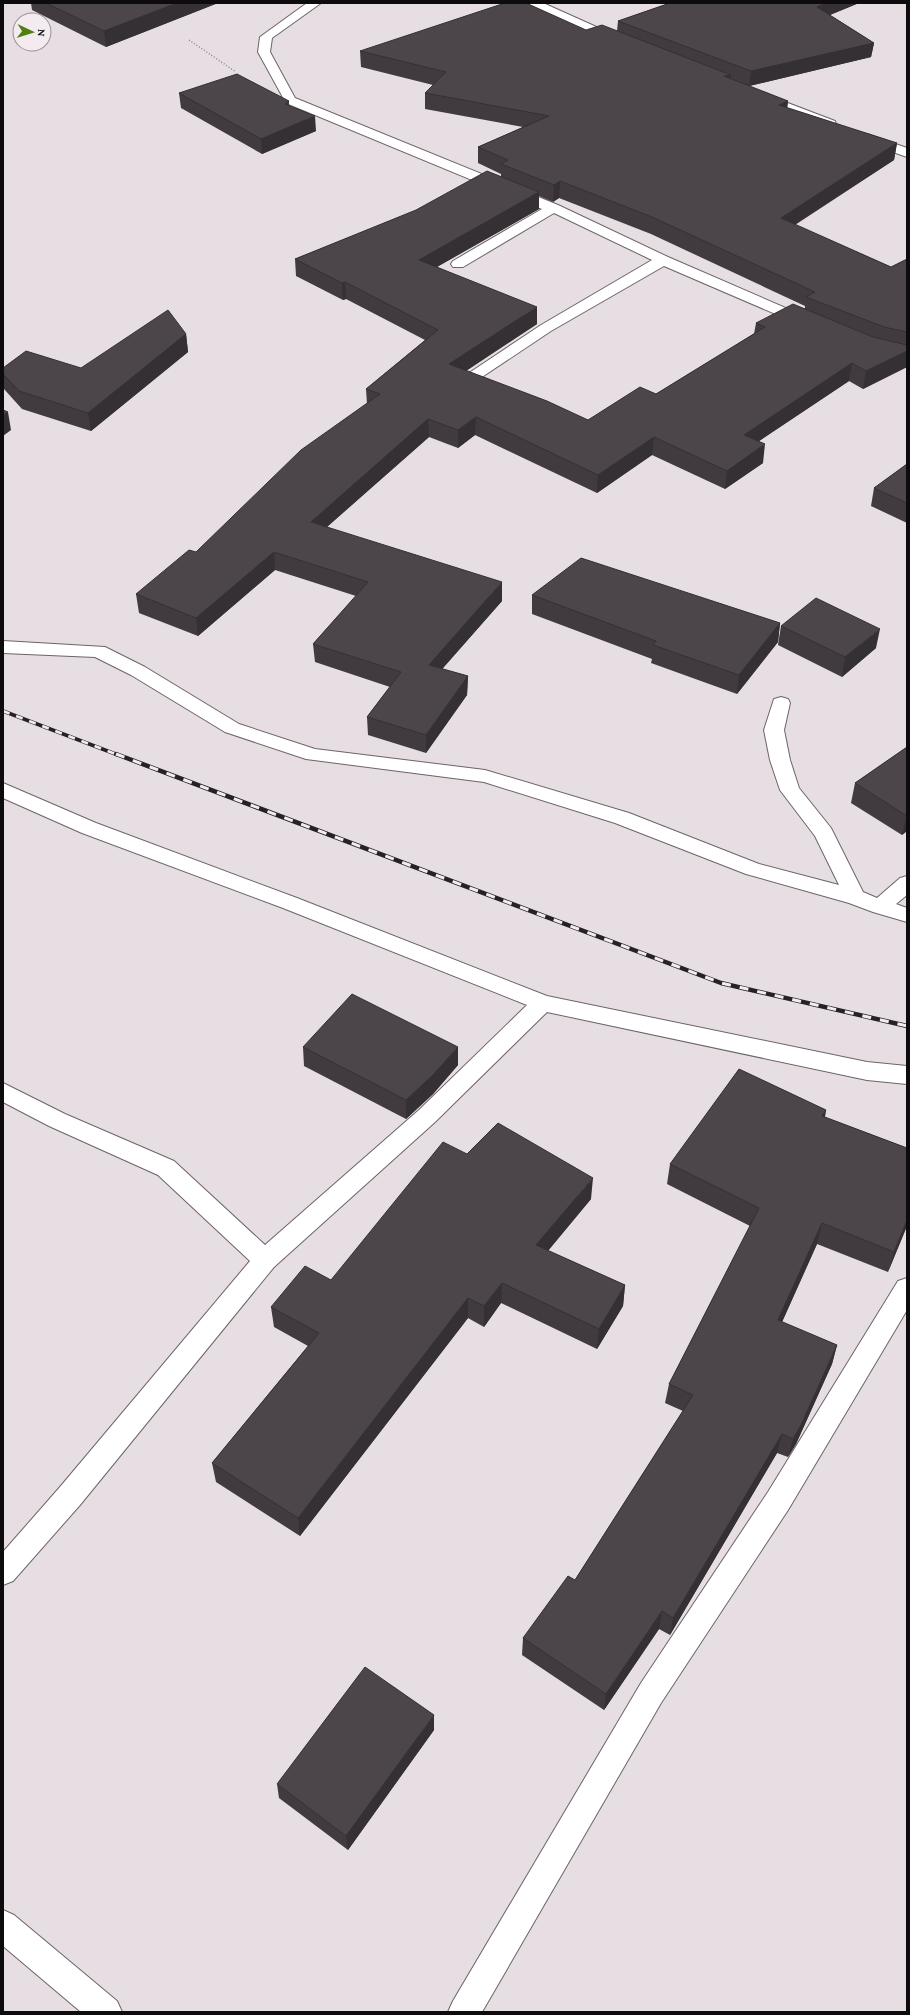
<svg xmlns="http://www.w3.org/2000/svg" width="910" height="2015" font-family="'Crimson Pro',serif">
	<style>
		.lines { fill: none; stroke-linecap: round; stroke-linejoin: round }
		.street-casing { stroke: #6b6468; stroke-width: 2 }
		.path { stroke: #8c868a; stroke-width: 1.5; stroke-dasharray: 1 2; stroke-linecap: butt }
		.street { fill: #fff; fill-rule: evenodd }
		.rail-far1-casing { stroke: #252223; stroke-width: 3.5 }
		.rail-casing { stroke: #252223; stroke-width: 4.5 }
		.rail-far1 { stroke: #f4ebf0; stroke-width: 2.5; stroke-dasharray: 7; stroke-linecap: butt }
		.rail { stroke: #f4ebf0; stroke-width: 3; stroke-dasharray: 9; stroke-linecap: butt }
		.wall { fill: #413b3f; fill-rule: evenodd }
		.shaded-wall { fill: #353033 }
		.building { fill: #4c4549; stroke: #353033 }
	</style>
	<rect width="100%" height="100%" fill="#e7dee3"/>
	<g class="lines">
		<g class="street-casing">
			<path id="street" d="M 307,3 L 321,3 L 272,38 L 270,52 L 295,98 L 558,205 L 668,257 L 811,319 L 813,322 L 811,325 L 801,325 L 664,266 L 551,331 L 479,379 L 469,379 L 466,376 L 469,373 L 541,325 L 652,260 L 554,213 L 463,267 L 453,267 L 451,264 L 453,261 L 542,209 L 286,103 L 258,52 L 260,37 Z
				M 527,3 L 543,3 L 621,38 L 623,41 L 621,44 L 613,44 L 529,5 Z
				M 759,92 L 835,121 L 836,124 L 835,127 L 825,127 L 755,99 L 753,96 L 755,93 Z
				M 867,134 L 907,148 L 907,157 L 862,141 L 860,138 L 862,135 Z
				M 3,641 L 105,647 L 145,667 L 239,724 L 315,749 L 485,770 L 629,813 L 759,864 L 839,885 L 815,836 L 780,790 L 770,760 L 764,730 L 774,699 L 781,697 L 788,699 L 790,703 L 784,730 L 790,760 L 799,788 L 831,828 L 863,892 L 877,898 L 900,878 L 907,876 L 907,895 L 896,904 L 907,908 L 907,922 L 873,912 L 849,903 L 746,874 L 615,823 L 484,782 L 306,759 L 225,732 L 131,675 L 95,657 L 3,653 Z
				M 3,783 L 96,823 L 297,898 L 547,996 L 867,1062 L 907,1066 L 907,1084 L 867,1080 L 547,1012 L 435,1122 L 274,1267 L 80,1505 L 13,1581 L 3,1585 L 3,1552 L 60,1487 L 250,1261 L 158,1175 L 49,1126 L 3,1102 L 3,1083 L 65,1114 L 174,1161 L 265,1245 L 419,1110 L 527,1005 L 283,908 L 82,833 L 3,798 Z
				M 907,1278 L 907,1310 L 788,1510 L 661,1703 L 482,2012 L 448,2012 L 453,2001 L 641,1683 L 768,1492 L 898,1281 Z
				M 3,1910 L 14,1915 L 117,2001 L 122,2012 L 81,2012 L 3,1946 Z"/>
		</g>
		<path class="path" d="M 189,40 L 236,72"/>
		<use href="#street" class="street"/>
		<g class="rail-far1-casing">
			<path id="rail-far1" d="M 3,711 L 118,755"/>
		</g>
		<g class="rail-casing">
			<path id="rail" d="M 116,754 L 721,983 L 907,1026"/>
		</g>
		<use href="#rail-far1" class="rail-far1"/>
		<use href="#rail" class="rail"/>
	</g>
	<path class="wall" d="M 31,3 L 218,3 L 106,47 L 32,10 Z
		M 670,3 L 859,3 L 830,15 L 874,43 L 871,57 L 749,86 L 788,101 L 787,108 L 897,143 L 894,160 L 795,225 L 891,267 L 907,259 L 907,367 L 863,389 L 849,381 L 759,441 L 763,463 L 725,489 L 652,455 L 597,493 L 475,435 L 458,448 L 429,437 L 327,527 L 502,601 L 442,669 L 468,676 L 467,695 L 426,753 L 368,735 L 367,717 L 390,687 L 315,662 L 313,644 L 356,596 L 275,570 L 198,636 L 139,613 L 136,594 L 196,552 L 367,404 L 366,389 L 425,340 L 346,299 L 343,300 L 296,276 L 295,259 L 501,177 L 501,174 L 478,163 L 478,147 L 523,127 L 425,109 L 425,93 L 433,85 L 361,67 L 360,51 L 586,30 L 617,31 L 618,21 ZM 539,196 L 553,202 L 559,198 L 651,234 L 805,306 L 805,308 L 756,323 L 754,334 L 656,394 L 588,420 L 466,371 L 537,324 L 437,267 L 539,209 Z
		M 179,93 L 289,101 L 289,105 L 316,131 L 262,154 L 181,108 Z
		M 186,334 L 188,352 L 91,431 L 22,409 L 4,389 L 3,368 L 81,368 Z
		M 907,464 L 907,523 L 871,506 L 874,488 Z
		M 532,595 L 780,623 L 778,642 L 737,694 L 651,663 L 652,659 L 532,614 Z
		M 781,626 L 876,648 L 842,677 L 778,645 Z
		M 907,747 L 907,831 L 902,835 L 851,803 L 855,783 Z
		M 303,1047 L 458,1065 L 433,1094 L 406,1119 L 304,1066 Z
		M 826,1110 L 825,1117 L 907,1148 L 907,1226 L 888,1272 L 817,1244 L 782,1322 L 837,1345 L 832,1364 L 796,1444 L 788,1457 L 777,1453 L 670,1635 L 659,1629 L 604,1710 L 522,1655 L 523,1638 L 575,1580 L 683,1411 L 665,1403 L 669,1384 L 750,1226 L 667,1184 L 670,1164 Z
		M 467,1154 L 591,1199 L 548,1251 L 625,1285 L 623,1306 L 597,1349 L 501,1303 L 484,1327 L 468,1318 L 300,1536 L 216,1482 L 212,1463 L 308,1346 L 274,1327 L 271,1307 L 331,1280 Z
		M 434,1730 L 348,1850 L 279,1798 L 277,1784 Z"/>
	<path class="shaded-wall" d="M 177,3 L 218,3 L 106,47 L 104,31 Z
		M 826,3 L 859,3 L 815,21 L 817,7 Z
		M 874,43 L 871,57 L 749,86 L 751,71 Z
		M 731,75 L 730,91 L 724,76 Z
		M 788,101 L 786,117 L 779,105 Z
		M 315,116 L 316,131 L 262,154 L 261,139 Z
		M 897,143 L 894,160 L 778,235 L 781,218 Z
		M 560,181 L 559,198 L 553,202 L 554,185 Z
		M 539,192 L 539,209 L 419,277 L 419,260 Z
		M 345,282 L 346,299 L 343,300 L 342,283 Z
		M 537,307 L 537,324 L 449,382 L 449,364 Z
		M 186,334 L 188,352 L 91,431 L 88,413 Z
		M 907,351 L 907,367 L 863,389 L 866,371 Z
		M 852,363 L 849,381 L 741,453 L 744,435 Z
		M 8,412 L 11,430 L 3,436 L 3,415 Z
		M 476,417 L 475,435 L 458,448 L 458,430 Z
		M 428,419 L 429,437 L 312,540 L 311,522 Z
		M 654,437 L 652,455 L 597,493 L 598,475 Z
		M 765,444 L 763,463 L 725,489 L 727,471 Z
		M 274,552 L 275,570 L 198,636 L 196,618 Z
		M 502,582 L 502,601 L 429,684 L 429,665 Z
		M 780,623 L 778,642 L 737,694 L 739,675 Z
		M 880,629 L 876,648 L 842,677 L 845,657 Z
		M 468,676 L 467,695 L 426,753 L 426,735 Z
		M 907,815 L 907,831 L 902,835 L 907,816 Z
		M 458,1047 L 458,1065 L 433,1094 L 406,1119 L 406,1100 Z
		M 826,1110 L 822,1130 L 822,1116 Z
		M 593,1178 L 591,1199 L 535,1266 L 536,1245 Z
		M 907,1220 L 907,1226 L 888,1272 L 894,1252 Z
		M 822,1223 L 817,1244 L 774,1340 L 778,1320 Z
		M 502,1283 L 501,1303 L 484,1327 L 484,1306 Z
		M 625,1285 L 623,1306 L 597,1349 L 599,1329 Z
		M 468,1298 L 468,1318 L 300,1536 L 298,1518 Z
		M 837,1345 L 832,1364 L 796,1444 L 788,1457 L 793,1439 Z
		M 782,1434 L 777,1453 L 670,1635 L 673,1618 Z
		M 662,1611 L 659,1629 L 604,1710 L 606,1694 Z
		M 434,1715 L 434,1730 L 348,1850 L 346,1836 Z"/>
	<path class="building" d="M 46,3 L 177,3 L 104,31 Z
		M 505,3 L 526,3 L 586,30 L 602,25 L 731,75 L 724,76 L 788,101 L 779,105 L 897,143 L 781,218 L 891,267 L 907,259 L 907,332 L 884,327 L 806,297 L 815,292 L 652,217 L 560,181 L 554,185 L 501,164 L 508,160 L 478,147 L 549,116 L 425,93 L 446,72 L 360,51 Z
		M 670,3 L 826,3 L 817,7 L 874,43 L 751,71 L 618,21 Z
		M 237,74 L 289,101 L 285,104 L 315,116 L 261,139 L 179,93 Z
		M 487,171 L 539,192 L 419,260 L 537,307 L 449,364 L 547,401 L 588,420 L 640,387 L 656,394 L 765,327 L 756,323 L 793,304 L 873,337 L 907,345 L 907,351 L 866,371 L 852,363 L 744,435 L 765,444 L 727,471 L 654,437 L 598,475 L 476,417 L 458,430 L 428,419 L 311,522 L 502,582 L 429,665 L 468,676 L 426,735 L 367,717 L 401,672 L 313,644 L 368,582 L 274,552 L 196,618 L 136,594 L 189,550 L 196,552 L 301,450 L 380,394 L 366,389 L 438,330 L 345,282 L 342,283 L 295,259 L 416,210 Z
		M 168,310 L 186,334 L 88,413 L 19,391 L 3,374 L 3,368 L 26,351 L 81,368 Z
		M 3,410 L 8,412 L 3,415 Z
		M 907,464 L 907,503 L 874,488 Z
		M 581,558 L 780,623 L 739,675 L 653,645 L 656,641 L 532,595 Z
		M 816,598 L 880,629 L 845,657 L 781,626 Z
		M 907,747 L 907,816 L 855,783 Z
		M 352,994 L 458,1047 L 433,1075 L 406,1100 L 303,1047 Z
		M 739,1069 L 826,1110 L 822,1116 L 907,1148 L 907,1220 L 894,1252 L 822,1223 L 778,1320 L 837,1345 L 801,1425 L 793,1439 L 782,1434 L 673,1618 L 662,1611 L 606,1694 L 523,1638 L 568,1576 L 575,1580 L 693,1395 L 669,1384 L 759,1208 L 670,1164 Z
		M 498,1123 L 593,1178 L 536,1245 L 625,1285 L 599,1329 L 502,1283 L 484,1306 L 468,1298 L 298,1518 L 212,1463 L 319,1333 L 271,1307 L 305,1266 L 331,1280 L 443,1142 L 467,1154 Z
		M 365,1667 L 434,1715 L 346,1836 L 277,1784 Z"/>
	<rect width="910" height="2015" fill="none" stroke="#0d0b0c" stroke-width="8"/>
	<g transform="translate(32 32) rotate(94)"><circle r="19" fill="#f4ebf0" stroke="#989195"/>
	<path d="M0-3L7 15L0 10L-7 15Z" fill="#50800f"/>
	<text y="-6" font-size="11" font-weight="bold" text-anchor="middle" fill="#0d0b0c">N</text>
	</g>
</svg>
